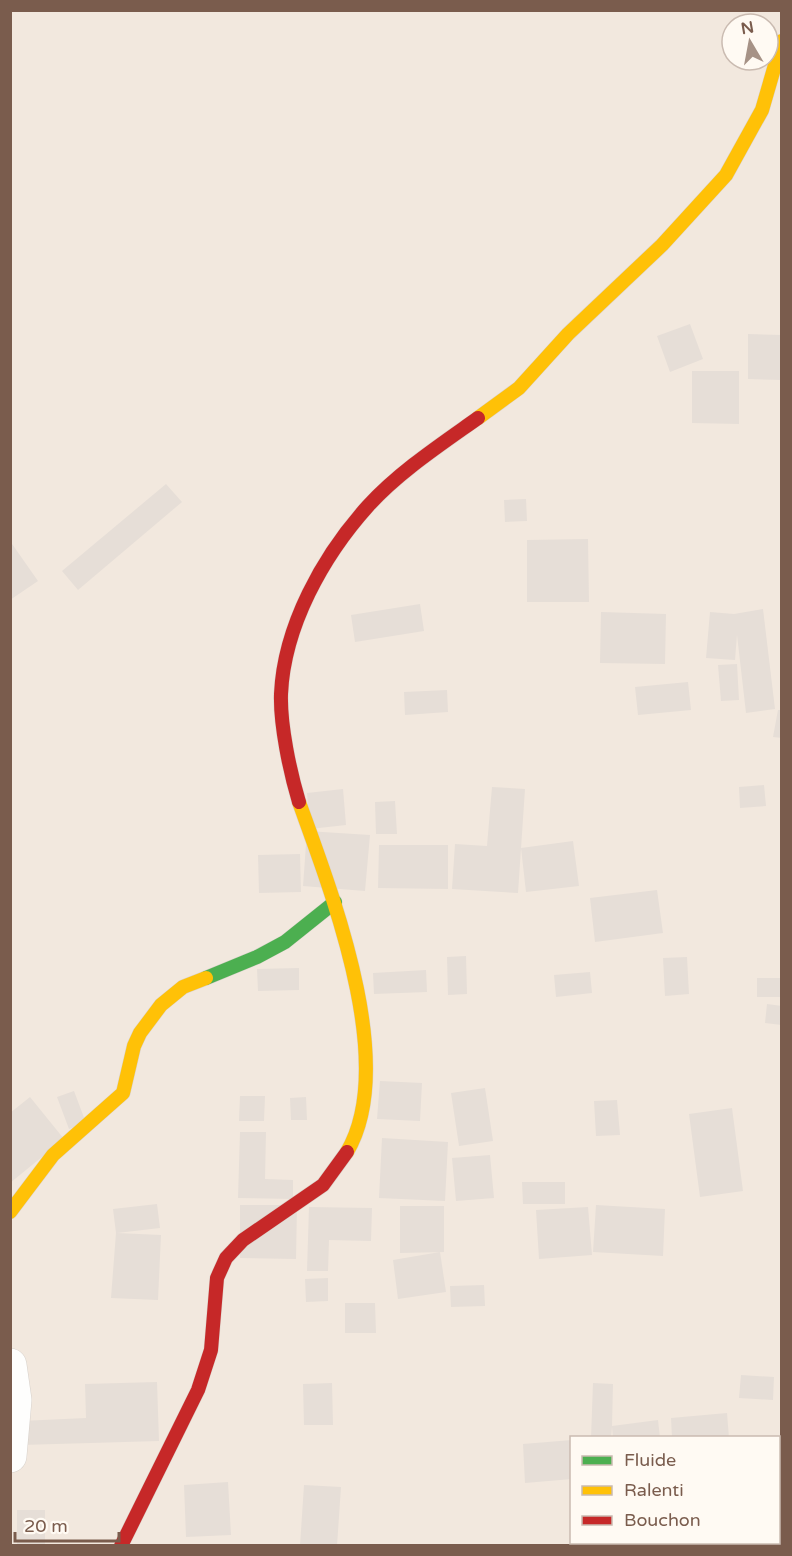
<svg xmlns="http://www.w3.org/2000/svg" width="792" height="1556" font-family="'Varela Round',sans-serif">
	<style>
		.residential { fill: #f2e8de; fill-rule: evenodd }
		.building { fill: #e6ded7 }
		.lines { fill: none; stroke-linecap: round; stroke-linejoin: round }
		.street-casing { stroke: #d7d1cb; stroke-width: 34 }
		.fast-casing { stroke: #d9d2cb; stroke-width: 15 }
		.slow-casing { stroke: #d9d2cb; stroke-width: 15 }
		.jam-casing { stroke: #d9d2cb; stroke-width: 15 }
		.street { stroke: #fefefd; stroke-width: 33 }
		.fast { stroke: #4caf50; stroke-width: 14 }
		.slow { stroke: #ffc107; stroke-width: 14 }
		.jam { stroke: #c62828; stroke-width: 14 }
	</style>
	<rect width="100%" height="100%" fill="#f9f5f0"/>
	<path class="residential" d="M 11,11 L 781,11 L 781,1545 L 11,1545 ZM 732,24 L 768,24 L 768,60 L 732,60 ZM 572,1438 L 778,1438 L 778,1542 L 572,1542 Z"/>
	<path class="building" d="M 690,324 L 703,359 L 670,372 L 657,336 Z
		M 748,334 L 782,335 L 782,380 L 748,379 Z
		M 692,371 L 739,371 L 739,424 L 692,423 Z
		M 166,484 L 182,502 L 78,590 L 62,571 Z
		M 526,499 L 527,521 L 505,522 L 504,500 Z
		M 588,539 L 589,602 L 527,602 L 527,540 Z
		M 10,541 L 38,581 L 10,600 Z
		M 420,604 L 424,631 L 355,642 L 351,615 Z
		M 763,609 L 775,709 L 746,713 L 737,635 L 735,660 L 706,658 L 710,612 L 734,614 Z
		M 601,612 L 666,614 L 665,664 L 600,663 Z
		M 737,664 L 739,700 L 721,701 L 718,665 Z
		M 688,682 L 691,710 L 638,715 L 635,687 Z
		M 447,690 L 448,712 L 405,715 L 404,692 Z
		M 778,710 L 782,710 L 782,738 L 773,737 Z
		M 764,785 L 766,806 L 740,808 L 739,787 Z
		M 492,787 L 525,789 L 518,893 L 452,889 L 455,844 L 487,846 Z
		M 343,789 L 346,825 L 310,829 L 307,793 Z
		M 395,801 L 397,834 L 376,834 L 375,802 Z
		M 307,831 L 370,835 L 365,891 L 303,886 Z
		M 573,841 L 579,886 L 526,892 L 521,848 Z
		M 379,845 L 448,845 L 448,889 L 378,888 Z
		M 300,854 L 301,892 L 259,893 L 258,855 Z
		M 657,890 L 663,933 L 595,942 L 590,898 Z
		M 466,956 L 467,994 L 448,995 L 447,957 Z
		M 687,957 L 689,994 L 665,996 L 663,958 Z
		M 299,968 L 299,990 L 258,991 L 257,969 Z
		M 426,970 L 427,992 L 374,994 L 373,973 Z
		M 590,972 L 592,993 L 556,997 L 554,975 Z
		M 757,978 L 782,978 L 782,997 L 757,997 Z
		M 767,1004 L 782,1006 L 782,1025 L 765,1023 Z
		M 380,1081 L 422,1083 L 420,1121 L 377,1119 Z
		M 485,1088 L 493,1141 L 459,1146 L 451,1093 Z
		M 74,1091 L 86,1123 L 69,1129 L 57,1097 Z
		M 240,1096 L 265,1096 L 264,1121 L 239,1121 Z
		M 30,1097 L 64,1139 L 10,1183 L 10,1113 Z
		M 306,1097 L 307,1120 L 291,1120 L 290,1098 Z
		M 617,1100 L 620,1135 L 596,1136 L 594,1101 Z
		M 732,1108 L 743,1191 L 700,1197 L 689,1114 Z
		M 240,1132 L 266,1132 L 265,1179 L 293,1180 L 293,1199 L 238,1198 Z
		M 382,1138 L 448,1142 L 445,1201 L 379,1198 Z
		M 490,1155 L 494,1198 L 456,1201 L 452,1158 Z
		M 522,1182 L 565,1182 L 565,1204 L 523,1204 Z
		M 157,1204 L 160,1228 L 117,1233 L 161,1235 L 158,1300 L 111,1298 L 116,1233 L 113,1209 Z
		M 240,1205 L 297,1205 L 296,1259 L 240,1258 Z
		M 596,1205 L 665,1209 L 663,1256 L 593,1252 Z
		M 400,1206 L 444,1206 L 444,1252 L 400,1253 Z
		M 309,1207 L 372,1208 L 371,1241 L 329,1240 L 328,1271 L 307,1271 Z
		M 588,1207 L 592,1255 L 539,1259 L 536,1210 Z
		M 440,1252 L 446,1292 L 398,1299 L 393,1260 Z
		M 328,1278 L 328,1301 L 306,1302 L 305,1279 Z
		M 484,1285 L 485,1306 L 451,1307 L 450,1286 Z
		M 345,1303 L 375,1303 L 376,1333 L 345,1333 Z
		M 741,1375 L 774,1377 L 773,1400 L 739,1398 Z
		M 157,1382 L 159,1441 L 22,1445 L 21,1421 L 86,1418 L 85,1384 Z
		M 332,1383 L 333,1425 L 304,1425 L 303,1384 Z
		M 593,1383 L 613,1384 L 612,1426 L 658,1420 L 660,1438 L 613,1438 L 612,1427 L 611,1438 L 591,1438 Z
		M 727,1413 L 729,1438 L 672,1438 L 671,1418 Z
		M 572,1440 L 572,1479 L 525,1483 L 523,1444 Z
		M 228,1482 L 231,1535 L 186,1537 L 184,1485 Z
		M 304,1485 L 341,1487 L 337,1546 L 300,1546 Z
		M 778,1486 L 782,1486 L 782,1540 L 778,1540 Z
		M 17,1510 L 45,1510 L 45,1546 L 17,1546 Z
		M 673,1542 L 729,1542 L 729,1546 L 674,1546 Z"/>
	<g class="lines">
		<g class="street-casing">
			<path id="street" d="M 10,1365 L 15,1400 L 10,1456"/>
		</g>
		<g class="fast-casing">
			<path id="fast" d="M 206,978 L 257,957 L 285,942 L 335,902"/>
		</g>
		<g class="slow-casing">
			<path id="slow" d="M 478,418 L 519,388 L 568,334 L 662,245 L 726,175 L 762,110 L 782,41
				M 299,802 C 331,891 399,1064 347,1152
				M 10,1212 L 53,1155 L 123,1093 L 134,1046 L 140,1033 L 161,1005 L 183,987 L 206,978"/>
		</g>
		<g class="jam-casing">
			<path id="jam" d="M 299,802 C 290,772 280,725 281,694 C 284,626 323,556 368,506 C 399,472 440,445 478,418
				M 121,1546 L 198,1390 L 211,1350 L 217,1278 L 226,1258 L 243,1240 L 323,1185 L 347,1152"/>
		</g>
		<use href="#street" class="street"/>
		<use href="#fast" class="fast"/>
		<use href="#slow" class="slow"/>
		<use href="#jam" class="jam"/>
	</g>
	<rect width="792" height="1556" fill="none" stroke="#7a5c4d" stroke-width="24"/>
	<rect x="570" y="1436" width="210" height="108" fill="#fffaf3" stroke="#cabbb1" stroke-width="1.5"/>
	<rect x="582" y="1456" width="30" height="9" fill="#4caf50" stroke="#cabbb1" stroke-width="1.5"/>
	<text x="624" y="1466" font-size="18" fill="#7a5c4d">Fluide</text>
	<rect x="582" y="1486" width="30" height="9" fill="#ffc107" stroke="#cabbb1" stroke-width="1.5"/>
	<text x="624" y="1496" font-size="18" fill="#7a5c4d">Ralenti</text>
	<rect x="582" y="1516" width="30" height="9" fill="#c62828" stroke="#cabbb1" stroke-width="1.5"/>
	<text x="624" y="1526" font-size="18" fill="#7a5c4d">Bouchon</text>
	<g transform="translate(750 42) rotate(350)"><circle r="28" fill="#fffaf3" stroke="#cabbb1" stroke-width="1.5"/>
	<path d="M0-4.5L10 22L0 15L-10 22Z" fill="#a69286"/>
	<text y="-9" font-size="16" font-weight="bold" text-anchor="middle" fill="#7a5c4d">N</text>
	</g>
	<path d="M15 1532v9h104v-9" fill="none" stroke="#7a5c4d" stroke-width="3"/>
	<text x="24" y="1532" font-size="18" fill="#7a5c4d" stroke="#fffaf3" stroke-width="4.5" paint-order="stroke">20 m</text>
</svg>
